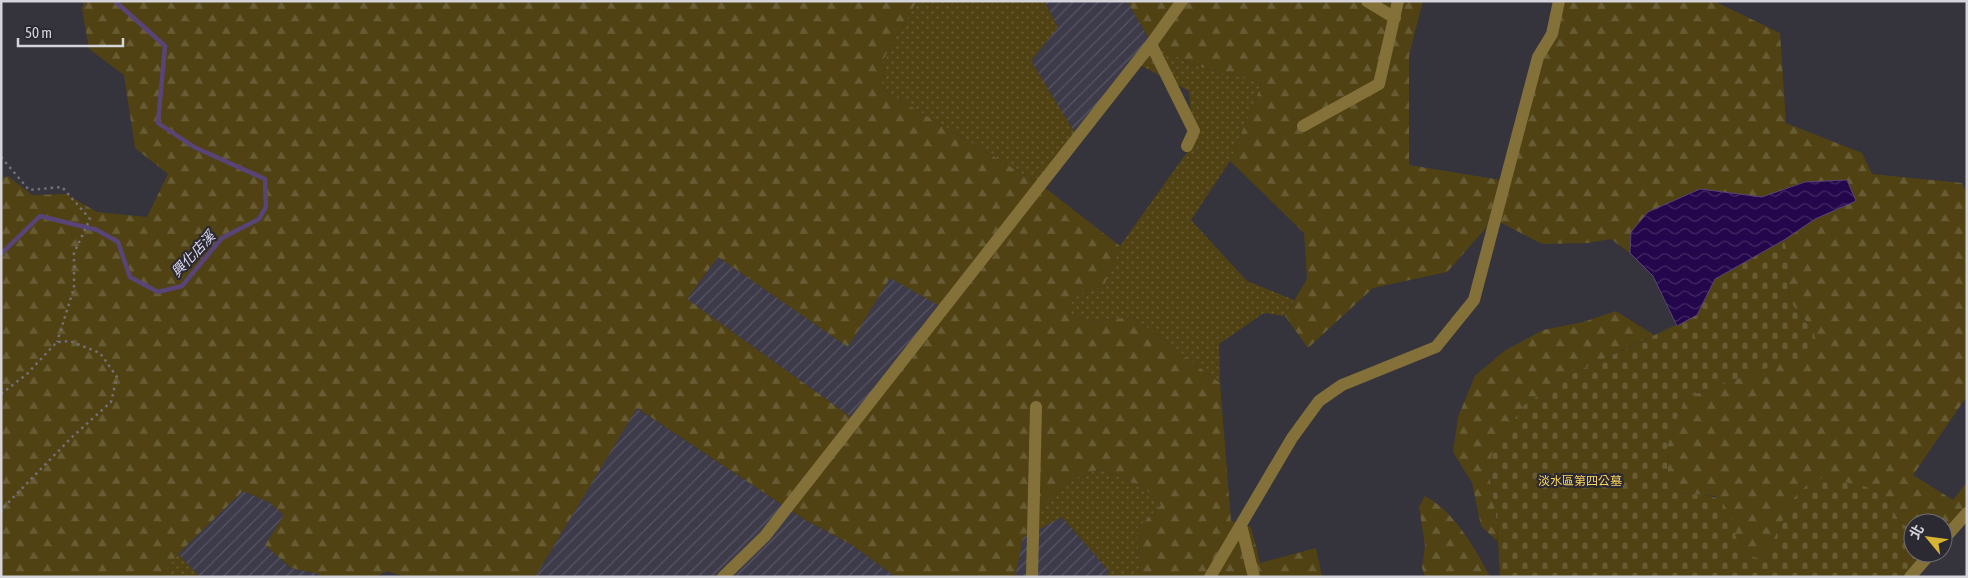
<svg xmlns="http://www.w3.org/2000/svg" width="1968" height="578" font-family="'Asap Condensed','Noto Sans TC',sans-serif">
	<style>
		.industrial { fill: url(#industrial-furrows) }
		.grass { fill: url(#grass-dots) }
		.forest { fill: url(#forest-firs); fill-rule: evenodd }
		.cemetery { fill: url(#cemetery-stones) }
		.water { fill: url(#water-waves); stroke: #584476 }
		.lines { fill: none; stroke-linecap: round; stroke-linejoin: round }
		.stream { stroke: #584476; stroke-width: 4.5 }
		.path { stroke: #716f77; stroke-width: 2.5; stroke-dasharray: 2.5 4; stroke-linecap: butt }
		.minor { stroke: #837139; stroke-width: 12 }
		.labels { text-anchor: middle; stroke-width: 4.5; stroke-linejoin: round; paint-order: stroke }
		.park-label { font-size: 12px; fill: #fcd75c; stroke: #2b2932 }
		.water-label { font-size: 14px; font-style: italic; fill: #e0dcf2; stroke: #2b2932 }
	</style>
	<defs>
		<pattern id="industrial-furrows" width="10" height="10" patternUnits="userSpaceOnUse" patternTransform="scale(1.25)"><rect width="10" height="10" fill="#3d3a49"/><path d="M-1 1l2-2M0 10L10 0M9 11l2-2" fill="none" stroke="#585663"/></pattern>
		<pattern id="grass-dots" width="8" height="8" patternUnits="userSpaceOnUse" patternTransform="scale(1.25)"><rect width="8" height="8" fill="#504213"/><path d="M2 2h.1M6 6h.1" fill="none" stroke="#685c35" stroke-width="1.8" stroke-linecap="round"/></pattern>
		<pattern id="forest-firs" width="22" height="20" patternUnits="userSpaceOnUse" patternTransform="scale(1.25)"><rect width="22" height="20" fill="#504213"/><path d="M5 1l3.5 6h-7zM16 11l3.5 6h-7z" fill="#685c35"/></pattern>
		<pattern id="cemetery-stones" width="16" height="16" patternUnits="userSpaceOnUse" patternTransform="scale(1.25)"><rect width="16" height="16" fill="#504213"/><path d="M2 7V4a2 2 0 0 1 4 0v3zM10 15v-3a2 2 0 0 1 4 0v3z" fill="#685c35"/></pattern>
		<pattern id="water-waves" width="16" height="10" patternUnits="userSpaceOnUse" patternTransform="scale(1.25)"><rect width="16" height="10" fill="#23064b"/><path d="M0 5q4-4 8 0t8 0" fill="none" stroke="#422964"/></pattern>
	</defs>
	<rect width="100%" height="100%" fill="#35333c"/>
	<path class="industrial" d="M 1044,1 L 1127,1 L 1152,44 L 1080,141 L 1031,61 L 1058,27 Z
		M 718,257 L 847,346 L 890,277 L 947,310 L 858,422 L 687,299 Z
		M 1025,394 L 1062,517 L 1109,571 L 1107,577 L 1015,577 L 1019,556 Z
		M 636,408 L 802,518 L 852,545 L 896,577 L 535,577 Z
		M 243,491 L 270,502 L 284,515 L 266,545 L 290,568 L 319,574 L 320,577 L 200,577 L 178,554 Z"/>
	<path class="grass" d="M 917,1 L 1044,1 L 1058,27 L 1031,61 L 1080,141 L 1044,187 L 884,90 L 883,60 Z
		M 1152,44 L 1193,65 L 1262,83 L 1230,161 L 1191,220 L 1247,281 L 1294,300 L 1285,316 L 1264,313 L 1219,344 L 1220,383 L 1133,317 L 1090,322 L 1068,312 L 1075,295 L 1104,286 L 1120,246 L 1193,144 L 1189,91 L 1138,64 Z
		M 1099,469 L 1144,487 L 1161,505 L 1137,529 L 1140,577 L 1107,577 L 1109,571 L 1062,517 L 1023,538 L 1060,486 Z
		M 178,554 L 200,577 L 161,577 Z"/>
	<path class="forest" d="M 84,1 L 917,1 L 883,60 L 884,90 L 1044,187 L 1120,246 L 1104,286 L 1075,295 L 1068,312 L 1090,322 L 1133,317 L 1220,383 L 1231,521 L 1251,527 L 1260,563 L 1316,548 L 1322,577 L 1140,577 L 1137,529 L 1161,505 L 1144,487 L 1099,469 L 1060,486 L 1023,538 L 1015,577 L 896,577 L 852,545 L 802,518 L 637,408 L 535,577 L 405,577 L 387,571 L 376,577 L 320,577 L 319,574 L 291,568 L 265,545 L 284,515 L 269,502 L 243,491 L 178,554 L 161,577 L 1,577 L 1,178 L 8,176 L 32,195 L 66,194 L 97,212 L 147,217 L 168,174 L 135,148 L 124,75 L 89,49 L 82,9 ZM 718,257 L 848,347 L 890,278 L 947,310 L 858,422 L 687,299 Z
		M 1127,1 L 1423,1 L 1409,55 L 1409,165 L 1501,180 L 1563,1 L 1714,1 L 1780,33 L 1786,123 L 1862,153 L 1872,174 L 1962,183 L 1967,194 L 1967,396 L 1913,475 L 1953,500 L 1967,482 L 1967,505 L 1943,534 L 1943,523 L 1913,523 L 1913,530 L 1899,522 L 1888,499 L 1867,487 L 1793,499 L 1769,549 L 1756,558 L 1742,551 L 1715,496 L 1679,493 L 1668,480 L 1667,447 L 1685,398 L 1809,352 L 1812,328 L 1793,306 L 1787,284 L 1792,272 L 1784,240 L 1815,219 L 1856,201 L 1805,182 L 1762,197 L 1700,189 L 1631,232 L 1630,253 L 1611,239 L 1588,243 L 1542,244 L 1494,219 L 1447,272 L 1373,288 L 1308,348 L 1285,316 L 1307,279 L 1304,233 L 1230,161 L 1262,83 L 1193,65 L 1152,44 Z
		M 1616,311 L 1654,335 L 1574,373 L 1524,405 L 1492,454 L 1490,478 L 1497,522 L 1497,541 L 1481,526 L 1472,483 L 1453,452 L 1458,417 L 1475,376 L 1504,351 L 1543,330 L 1583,322 Z
		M 1425,496 C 1454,511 1475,548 1490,577 L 1425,577 L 1422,568 L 1425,545 L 1419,507 Z"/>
	<path class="cemetery" d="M 1784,240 L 1792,272 L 1787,284 L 1793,306 L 1812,328 L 1816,340 L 1809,353 L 1685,398 L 1667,447 L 1668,480 L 1680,493 C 1718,497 1717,491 1738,526 L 1735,535 L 1742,550 L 1756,558 L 1769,549 L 1793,499 L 1806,486 L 1823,477 L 1867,487 L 1888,499 L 1899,522 L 1913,530 L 1913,553 L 1927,553 L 1906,577 L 1500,577 L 1497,522 L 1490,478 L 1492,453 L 1524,405 L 1574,373 L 1697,315 L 1715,279 Z"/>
	<path class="water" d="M 1847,180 L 1856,201 L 1815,219 L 1784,240 L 1715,279 L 1697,315 L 1677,326 L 1653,276 L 1630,253 L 1631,232 L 1648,212 L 1700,189 L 1762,197 L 1805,182 Z"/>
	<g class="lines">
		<path class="stream" d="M 1,254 L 40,216 L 97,230 L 118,242 L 130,277 L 158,292 L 182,286 L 222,238 L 259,219 L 266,207 L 265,179 L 194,147 L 158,123 L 165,46 L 115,1"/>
		<path class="path" d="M 1,157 L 29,190 L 62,187 L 90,219 L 74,253 L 74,288 L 57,342
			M 1,394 L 27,374 L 57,342 L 70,341 L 100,353 L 117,377 L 111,402 L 71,438 L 2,509 L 1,514"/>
		<path class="minor" d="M 1367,1 L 1395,18
			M 1151,44 L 1194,131 L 1187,146
			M 1303,126 L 1379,84 L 1398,1
			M 1241,525 L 1254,577
			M 1943,540 L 1967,513
			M 723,577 L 765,536 L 1151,44 L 1182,1
			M 1032,577 L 1036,407
			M 1210,577 L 1292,438 L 1319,401 L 1342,385 L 1436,347 L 1474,300 L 1538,57 L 1552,34 L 1559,1
			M 1910,577 L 1931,553"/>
	</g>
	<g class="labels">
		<g class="park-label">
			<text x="1580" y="485">淡水區第四公墓</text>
		</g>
		<g class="water-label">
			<text transform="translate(193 254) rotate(-47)" y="5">興化店溪</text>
		</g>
	</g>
	<rect width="1968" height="578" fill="none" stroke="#d5d4da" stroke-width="5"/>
	<g transform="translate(1928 538) rotate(299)"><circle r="24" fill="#2b2932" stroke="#6f6d75"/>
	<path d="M0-4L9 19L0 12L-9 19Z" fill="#d8b434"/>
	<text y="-8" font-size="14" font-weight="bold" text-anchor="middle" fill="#d5d4da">北</text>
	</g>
	<path d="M18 38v8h105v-8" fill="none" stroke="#d5d4da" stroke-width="2.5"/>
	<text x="25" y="38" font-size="15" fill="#d5d4da" stroke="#2b2932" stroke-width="4" paint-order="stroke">50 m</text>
</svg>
